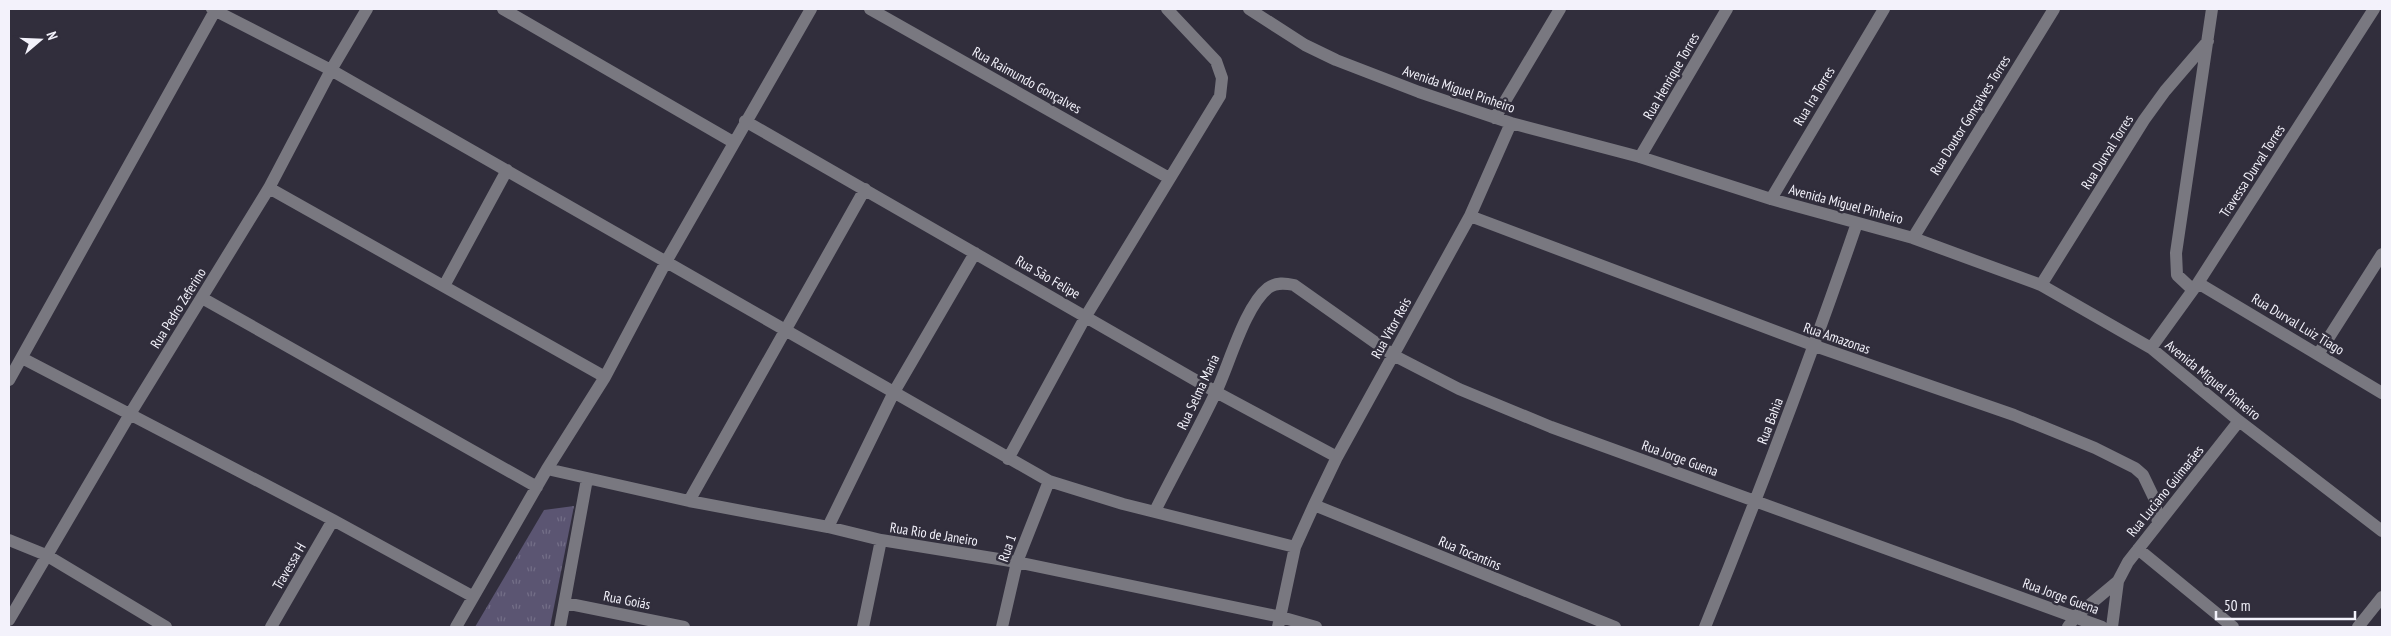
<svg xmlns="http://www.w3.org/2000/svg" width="2391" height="636" font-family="'PT Sans Narrow',sans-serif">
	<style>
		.grass { fill: url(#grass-tufts) }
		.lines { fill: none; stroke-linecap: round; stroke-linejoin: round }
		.minor { stroke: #797880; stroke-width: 12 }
		.labels { text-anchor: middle; stroke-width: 5; stroke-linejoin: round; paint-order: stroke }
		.street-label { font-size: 14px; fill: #f3f2fb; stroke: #312e3c }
	</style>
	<defs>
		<pattern id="grass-tufts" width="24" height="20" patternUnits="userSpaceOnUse" patternTransform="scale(1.25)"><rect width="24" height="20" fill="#5b5572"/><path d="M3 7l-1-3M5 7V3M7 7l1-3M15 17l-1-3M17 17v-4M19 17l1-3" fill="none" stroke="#736e87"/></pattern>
	</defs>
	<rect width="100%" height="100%" fill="#312e3c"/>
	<path class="grass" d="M 574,506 L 550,627 L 475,627 L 544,510 Z"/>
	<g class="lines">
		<path class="minor" d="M 212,9 L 331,70 L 1049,481 L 1123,504 L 1295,547
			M 503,9 L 733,142
			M 870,9 L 1169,178
			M 1249,9 L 1305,45 L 1336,60 L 1419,92 L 1511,123 L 1640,157 L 1771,199 L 1913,238 L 2041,285 L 2151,348 L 2239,421 L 2382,531
			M 1495,118 L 1560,9
			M 745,121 L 1216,392 L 1337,457
			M 1640,157 L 1727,9
			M 269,188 L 605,377
			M 1771,199 L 1884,9
			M 1470,216 L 1815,346 L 2014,415 L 2095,448 L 2135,468 L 2143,475 L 2155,500 L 2158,524
			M 1913,238 L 2054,9
			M 2198,283 L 2382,393
			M 2041,285 L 2144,120 L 2165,91 L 2208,41
			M 444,286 L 507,170
			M 2193,290 L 2177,275 L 2176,253 L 2212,9
			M 202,298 L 537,487
			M 2151,348 L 2198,283 L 2374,9
			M 2319,353 L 2382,254
			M 22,358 L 333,520 L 472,596
			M 9,380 L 216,9
			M 1008,459 L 1086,316 L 1220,96 L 1222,78 L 1216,61 L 1167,9
			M 547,469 L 689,501 L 828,527 L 881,540 L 1017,562 L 1281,617 L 1316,627
			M 689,501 L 865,189
			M 1314,505 L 1615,627
			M 1155,511 C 1175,471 1197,432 1216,392 C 1229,365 1245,306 1268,288 C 1276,282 1285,283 1294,285 L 1393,355 L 1459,389 L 1551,427 L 2102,627
			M 828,527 L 894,392 L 975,253
			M 9,540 L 46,555 L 166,627
			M 2138,549 L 2233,627
			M 565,603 L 684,627
			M 9,620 L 130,414 L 269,188 L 331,70 L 367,9
			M 271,627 L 333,520
			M 456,627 L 547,469 L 605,377 L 667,260 L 811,9
			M 560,627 L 587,479
			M 863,627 L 881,540
			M 1002,627 L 1017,562 L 1049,481
			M 1278,627 L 1295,547 L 1314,505 L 1337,457 L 1470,216 L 1511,123
			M 1705,627 C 1759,494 1810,360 1857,223
			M 2068,627 L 2075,617 L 2118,581
			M 2112,627 L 2118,581 L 2128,562 L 2239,421
			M 2358,627 L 2382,597"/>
	</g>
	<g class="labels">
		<g class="street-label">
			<text transform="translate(1671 76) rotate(-60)" y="5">Rua Henrique Torres</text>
			<text transform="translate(1027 80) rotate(29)" y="5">Rua Raimundo Gonçalves</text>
			<text transform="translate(1459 89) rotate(19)" y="5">Avenida Miguel Pinheiro</text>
			<text transform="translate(1814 96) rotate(-59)" y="5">Rua Ira Torres</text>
			<text transform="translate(1970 115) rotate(-58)" y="5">Rua Doutor Gonçalves Torres</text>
			<text transform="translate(2107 152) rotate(-58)" y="5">Rua Durval Torres</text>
			<text transform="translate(2252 171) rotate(-57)" y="5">Travessa Durval Torres</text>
			<text transform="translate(1846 204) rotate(15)" y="5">Avenida Miguel Pinheiro</text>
			<text transform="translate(1048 277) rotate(30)" y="5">Rua São Felipe</text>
			<text transform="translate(178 308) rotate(-58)" y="5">Rua Pedro Zeferino</text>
			<text transform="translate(2298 324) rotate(31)" y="5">Rua Durval Luiz Tiago</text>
			<text transform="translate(1391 328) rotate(-61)" y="5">Rua Vitor Reis</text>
			<text transform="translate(1837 338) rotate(19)" y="5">Rua Amazonas</text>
			<text transform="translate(2213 380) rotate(39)" y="5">Avenida Miguel Pinheiro</text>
			<text transform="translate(1198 392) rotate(-65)" y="5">Rua Selma Maria</text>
			<text transform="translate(1770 421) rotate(-69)" y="5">Rua Bahia</text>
			<text transform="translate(1680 458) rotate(20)" y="5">Rua Jorge Guena</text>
			<text transform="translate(2165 491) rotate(-51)" y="5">Rua Luciano Guimarães</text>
			<text transform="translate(934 534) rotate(9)" y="5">Rua Rio de Janeiro</text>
			<text transform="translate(1007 548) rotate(-71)" y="5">Rua 1</text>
			<text transform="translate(1470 553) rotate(23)" y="5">Rua Tocantins</text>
			<text transform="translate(289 566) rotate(-60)" y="5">Travessa H</text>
			<text transform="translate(2061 596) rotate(20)" y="5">Rua Jorge Guena</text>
			<text transform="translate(627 600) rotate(11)" y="5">Rua Goiás</text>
		</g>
	</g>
	<rect width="2391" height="636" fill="none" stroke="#f3f2fb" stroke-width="20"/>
	<g transform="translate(40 40) rotate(71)" stroke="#312e3c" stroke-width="4" paint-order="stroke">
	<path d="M0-4L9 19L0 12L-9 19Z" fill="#f3f2fb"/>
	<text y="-8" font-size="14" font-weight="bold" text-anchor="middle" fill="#f3f2fb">N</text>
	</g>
	<path d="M2216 611v8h139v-8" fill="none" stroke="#f3f2fb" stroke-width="2.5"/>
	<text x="2224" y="611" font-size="15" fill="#f3f2fb" stroke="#312e3c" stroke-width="4" paint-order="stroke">50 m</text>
</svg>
